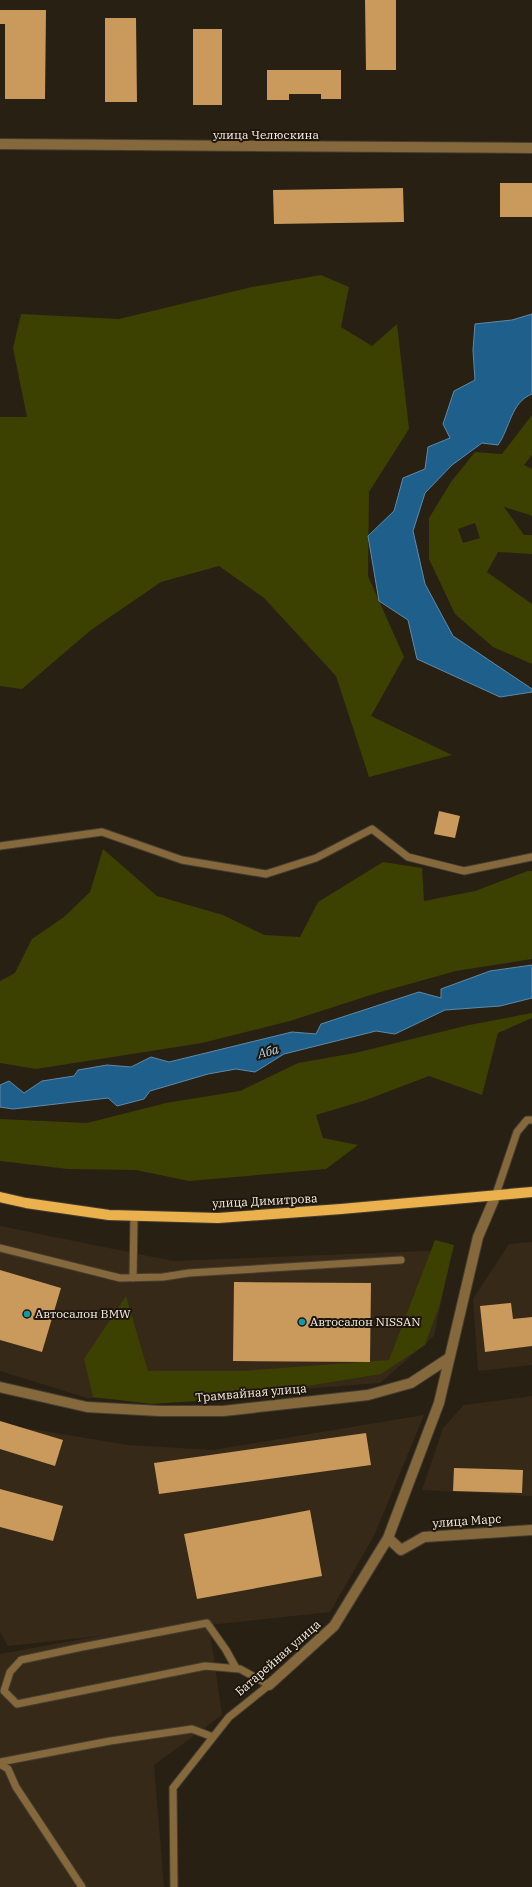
<svg xmlns="http://www.w3.org/2000/svg" width="532" height="1887" font-family="'IBM Plex Serif',serif">
	<style>
		.built { fill: #362918 }
		.green { fill: #3c4000; fill-rule: evenodd }
		.water { fill: #1e5f8c; stroke: #5f8aa8 }
		.building { fill: #ca995c }
		.lines { fill: none; stroke-linecap: round; stroke-linejoin: round }
		.service-casing { stroke: #463d32; stroke-width: 9 }
		.minor-casing { stroke: #463d32; stroke-width: 12 }
		.tertiary-casing { stroke: #463d32; stroke-width: 12 }
		.primary-casing { stroke: #463d32; stroke-width: 12 }
		.service { stroke: #85693d; stroke-width: 7 }
		.minor { stroke: #85693d; stroke-width: 10 }
		.tertiary { stroke: #85693d; stroke-width: 10 }
		.primary { stroke: #ebb14c; stroke-width: 10 }
		.culture-dot { fill: #0f9aa8; stroke: #1f160b; stroke-width: 1.5 }
		.labels { text-anchor: middle; stroke-width: 4; stroke-linejoin: round; paint-order: stroke }
		.street-label { font-size: 12px; fill: #f7f0e8; stroke: #1f160b }
		.poi-label { font-size: 12px; fill: #f7f0e8; stroke: #1f160b; text-anchor: start }
		.water-label { font-size: 13px; font-style: italic; fill: #b6d7f1; stroke: #1f160b }
	</style>
	<rect width="100%" height="100%" fill="#292014"/>
	<path class="built" d="M 0,1226 L 173,1261 L 452,1250 L 434,1336 L 380,1383 L 158,1400 L 87,1398 L 0,1371 Z
		M 532,1242 L 532,1365 L 478,1371 L 473,1299 L 509,1244 Z
		M 532,1396 L 532,1496 L 422,1490 L 443,1428 L 464,1405 Z
		M 424,1415 L 374,1536 L 330,1612 L 209,1625 L 222,1715 L 154,1765 L 164,1887 L 0,1887 L 0,1654 L 99,1636 L 8,1646 L 0,1632 L 0,1422 L 7,1425 L 128,1445 L 213,1450 Z"/>
	<path class="green" d="M 321,275 L 349,287 L 341,327 L 372,346 L 397,324 L 409,429 L 369,492 L 368,576 L 404,657 L 371,716 L 452,755 L 369,777 L 336,676 L 264,598 L 219,566 L 161,582 L 91,630 L 22,689 L 0,686 L 0,417 L 27,417 L 13,348 L 21,314 L 119,319 L 252,287 Z
		M 532,415 L 532,455 L 524,465 L 532,469 L 532,517 L 530,515 L 504,507 L 524,535 L 532,535 L 532,554 L 498,552 L 487,572 L 532,604 L 532,664 L 493,647 L 455,614 L 429,559 L 429,518 L 451,482 L 475,452 L 502,454 ZM 475,523 L 480,538 L 463,543 L 458,529 Z
		M 103,849 L 157,896 L 223,915 L 264,935 L 300,937 L 318,902 L 383,862 L 422,868 L 424,901 L 475,891 L 528,871 L 532,871 L 532,959 L 456,971 L 377,993 L 290,1021 L 202,1043 L 36,1069 L 0,1063 L 0,981 L 15,973 L 32,939 L 64,917 L 90,892 Z
		M 532,1013 L 532,1018 L 498,1033 L 482,1095 L 429,1076 L 366,1100 L 316,1115 L 323,1138 L 358,1145 L 326,1169 L 189,1181 L 136,1170 L 68,1169 L 0,1161 L 0,1119 L 87,1123 L 166,1103 L 240,1091 L 298,1063 L 355,1053 L 469,1025 Z
		M 435,1240 L 454,1245 L 440,1304 L 425,1345 L 381,1374 L 227,1399 L 152,1404 L 93,1397 L 84,1359 L 126,1296 L 148,1371 L 242,1371 L 389,1360 Z"/>
	<path class="water" d="M 532,314 L 532,394 C 511,402 510,428 498,445 L 482,443 L 452,465 L 425,493 L 413,531 L 425,584 L 453,636 L 532,689 L 532,692 L 500,697 L 417,659 L 408,620 L 379,601 L 368,536 L 394,511 L 403,478 L 425,469 L 428,447 L 450,438 L 443,424 L 454,391 L 475,380 L 473,350 L 475,324 L 512,320 Z
		M 532,965 L 532,998 L 500,1006 L 445,1010 L 395,1034 L 376,1031 L 284,1054 L 255,1072 L 236,1069 L 208,1074 L 150,1091 L 144,1099 L 117,1106 L 108,1098 L 13,1109 L 0,1107 L 0,1085 L 9,1081 L 24,1093 L 42,1081 L 74,1076 L 78,1070 L 107,1065 L 131,1067 L 151,1057 L 169,1062 L 292,1032 L 316,1034 L 321,1024 L 419,992 L 441,998 L 441,989 L 490,971 Z"/>
	<path class="building" d="M 365,0 L 396,0 L 396,70 L 366,70 Z
		M 0,10 L 46,10 L 45,99 L 5,99 L 5,24 L 0,24 Z
		M 105,18 L 136,18 L 137,102 L 105,102 Z
		M 193,29 L 222,29 L 222,105 L 193,105 Z
		M 267,70 L 341,70 L 341,99 L 321,99 L 321,94 L 289,94 L 289,100 L 267,100 Z
		M 500,183 L 532,183 L 532,217 L 500,217 Z
		M 403,188 L 404,222 L 274,224 L 273,190 Z
		M 439,811 L 460,816 L 455,838 L 434,834 Z
		M 0,1270 L 61,1288 L 42,1352 L 0,1340 Z
		M 234,1282 L 371,1283 L 370,1362 L 233,1361 Z
		M 511,1303 L 513,1319 L 532,1317 L 532,1346 L 485,1352 L 480,1306 Z
		M 0,1421 L 63,1440 L 55,1466 L 0,1449 Z
		M 366,1433 L 371,1465 L 159,1494 L 154,1463 Z
		M 454,1468 L 523,1470 L 522,1493 L 453,1491 Z
		M 0,1489 L 63,1506 L 53,1541 L 0,1527 Z
		M 310,1510 L 322,1576 L 197,1599 L 184,1534 Z"/>
	<g class="lines">
		<g class="service-casing">
			<path id="service" d="M 0,846 L 102,832 L 182,860 L 266,874 L 316,858 L 372,829 L 408,857 L 464,871 L 532,857
				M 495,1197 L 517,1132 L 527,1120 L 532,1120
				M 0,1248 L 120,1278 L 163,1277 L 189,1273 L 401,1260
				M 133,1278 L 134,1216
				M 0,1762 L 110,1741 L 192,1729 L 213,1737
				M 0,1764 L 8,1769 L 16,1787 L 82,1887
				M 174,1887 L 173,1788 L 229,1717 L 269,1685 L 240,1669 L 205,1666 L 17,1704 L 4,1691 L 10,1672 L 21,1660 L 82,1647 L 207,1623 L 226,1650 L 236,1668"/>
		</g>
		<g class="minor-casing">
			<path id="minor" d="M 0,1387 L 87,1407 L 160,1411 L 223,1411 L 368,1395 L 411,1383 L 449,1358
				M 388,1538 L 401,1550 L 424,1537 L 532,1530
				M 269,1685 L 334,1626 L 388,1538 L 439,1403 L 478,1237 L 495,1197"/>
		</g>
		<g class="tertiary-casing">
			<path id="tertiary" d="M 0,144 L 532,148"/>
		</g>
		<g class="primary-casing">
			<path id="primary" d="M 0,1197 L 26,1203 L 109,1215 L 218,1218 L 341,1209 L 532,1192"/>
		</g>
		<use href="#service" class="service"/>
		<use href="#minor" class="minor"/>
		<use href="#tertiary" class="tertiary"/>
		<use href="#primary" class="primary"/>
	</g>
	<g class="culture-dot">
		<circle cx="27" cy="1314" r="4"/>
		<circle cx="302" cy="1322" r="4"/>
	</g>
	<g class="labels">
		<g class="street-label">
			<text x="266" y="139">улица Челюскина</text>
			<text transform="translate(265 1201) rotate(-3)" y="4">улица Димитрова</text>
			<text transform="translate(251 1393) rotate(-5)" y="4">Трамвайная улица</text>
			<text transform="translate(467 1521) rotate(-4)" y="4">улица Марс</text>
			<text transform="translate(278 1658) rotate(-41)" y="4">Батарейная улица</text>
		</g>
		<g class="poi-label">
			<text x="35" y="1318">Автосалон BMW</text>
			<text x="310" y="1326">Автосалон NISSAN</text>
		</g>
		<g class="water-label">
			<text transform="translate(268 1051) rotate(-15)" y="5">Аба</text>
		</g>
	</g>
</svg>
